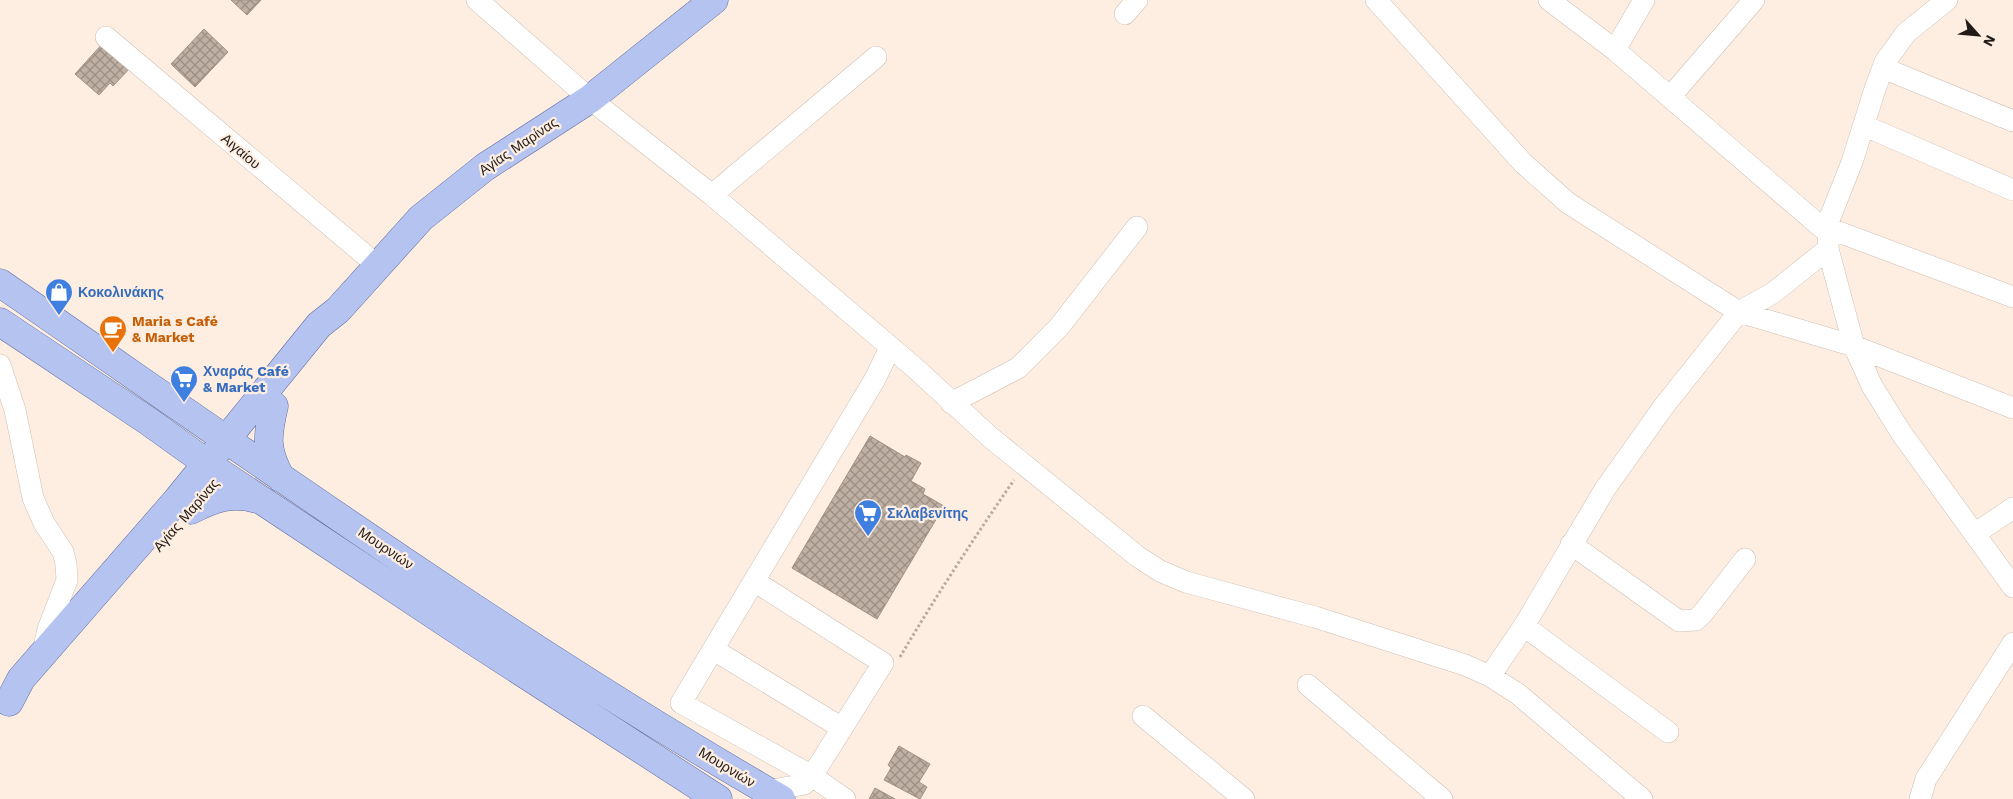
<svg xmlns="http://www.w3.org/2000/svg" width="2013" height="799" font-family="'Work Sans',sans-serif">
	<style>
		.building { fill: url(#building-cross-hatch); stroke: #9f9185 }
		.lines { fill: none; stroke-linecap: round; stroke-linejoin: round }
		.minor-casing { stroke: #cebfb3; stroke-width: 22 }
		.major-casing { stroke: #616e9e; stroke-width: 29 }
		.path { stroke: #b7aaa1; stroke-width: 3; stroke-dasharray: 2.5 2.5; stroke-linecap: butt }
		.minor { stroke: #fff; stroke-width: 21 }
		.major { stroke: #b5c3f1; stroke-width: 28 }
		.labels { text-anchor: middle; stroke-width: 4.5; stroke-linejoin: round; paint-order: stroke }
		.street-label { font-size: 14px; fill: #211b17; stroke: #feeee2 }
		.shop-label { font-size: 14px; font-weight: bold; fill: #366cbe; stroke: #feeee2; text-anchor: start }
		.food-label { font-size: 14px; font-weight: bold; fill: #c56008; stroke: #feeee2; text-anchor: start }
	</style>
	<defs>
		<pattern id="building-cross-hatch" width="8" height="8" patternUnits="userSpaceOnUse" patternTransform="scale(1.25)"><rect width="8" height="8" fill="#bfb0a4"/><path d="M0 0l8 8M0 8l8-8" fill="none" stroke="#9b8e85"/></pattern>
	</defs>
	<rect width="100%" height="100%" fill="#feeee2"/>
	<path class="building" d="M 231,0 L 261,0 L 247,15 Z
		M 204,29 L 228,52 L 195,87 L 171,64 Z
		M 104,42 L 131,67 L 113,86 L 110,83 L 99,95 L 75,74 Z
		M 870,436 L 905,457 L 906,455 L 921,463 L 911,481 L 925,489 L 923,494 L 944,506 L 877,619 L 792,568 Z
		M 899,746 L 930,764 L 919,782 L 927,787 L 920,799 L 884,780 L 891,768 L 888,765 Z
		M 875,788 L 895,799 L 869,799 Z"/>
	<g class="lines">
		<g class="minor-casing">
			<path id="minor" d="M 477,0 L 590,99 L 712,195 L 915,368 L 990,437 L 1137,556 L 1160,571 L 1186,582 L 1315,617 L 1465,665 L 1490,676 L 1518,694 L 1642,799
				M 1376,0 L 1523,163 L 1568,203 L 1739,312 L 1854,346 L 2013,408
				M 1549,0 L 1615,50 L 1827,232
				M 1947,0 L 1906,33 L 1885,62 L 1875,89 L 1852,162 L 1829,220 L 1828,249 L 1854,346 L 1872,386 L 1902,434 L 2013,587
				M 1125,14 L 1137,0
				M 106,37 L 377,265
				M 1615,50 L 1644,0
				M 1883,68 L 2013,121
				M 1670,97 L 1754,0
				M 1865,126 L 2013,190
				M 712,195 L 876,57
				M 1828,228 L 2013,297
				M 0,365 L 15,410 L 33,498 L 44,523 L 63,552 L 66,564 L 67,580 L 48,629 L 43,653
				M 951,403 L 1018,368 L 1059,327 L 1137,227
				M 1976,533 L 2013,508
				M 1571,544 L 1679,621 L 1696,620 L 1703,613 L 1745,559
				M 754,581 L 681,703 L 812,776 L 845,799
				M 1524,626 L 1668,732
				M 714,650 L 842,728
				M 1490,676 L 1524,626 L 1605,489 L 1664,406 L 1739,312 L 1773,293 L 1828,249
				M 1308,685 L 1442,799
				M 1143,716 L 1244,799
				M 768,791 L 804,784 L 812,776 L 883,663 L 754,581 L 875,379 L 890,348
				M 1920,799 L 1926,779 L 2013,643"/>
		</g>
		<g class="major-casing">
			<path id="major" d="M 0,283 C 257,460 511,643 781,799
				M 0,322 L 148,421 L 222,474 L 466,636 L 718,799
				M 274,406 C 267,436 265,450 281,478
				M 191,510 C 214,498 232,492 257,499
				M 9,702 L 21,679 L 177,500 L 319,325 L 338,310 L 421,218 L 485,167 L 590,99 L 714,0"/>
		</g>
		<path class="path" d="M 900,657 C 936,596 974,538 1014,480"/>
		<use href="#minor" class="minor"/>
		<use href="#major" class="major"/>
	</g>
	<defs>
		<g id="shop-pin" transform="scale(1.4375)"><path d="M0 17L-7.5 6A9.5 9.5 0 1 1 7.5 6Z" fill="#3f7fe0" stroke="#feeee2"/><path d="M-5-2.5h2.3a2.7 3.5 0 0 1 5.4 0H5L5.5 6h-11ZM-1.5-2.5h3a1.5 2.3 0 0 0-3 0Z" fill="#fff"/></g>
		<g id="cafe-pin" transform="scale(1.4375)"><path d="M0 17L-7.5 6A9.5 9.5 0 1 1 7.5 6Z" fill="#e8710a" stroke="#feeee2"/><path d="M-5.5-4.5H6V0H3Q3 3.5 0 3.5H-2.5Q-5.5 3.5-5.5 0ZM3-3.2v2h1.7v-2ZM-6 4.5H4V6H-6Z" fill="#fff"/></g>
		<g id="supermarket-pin" transform="scale(1.4375)"><path d="M0 17L-7.5 6A9.5 9.5 0 1 1 7.5 6Z" fill="#3f7fe0" stroke="#feeee2"/><path d="M-6-5.5h2.5l.6 2H6L4.5 2H-2.5L-4.4-4H-6ZM-1.5 3.2a1.3 1.3 0 1 0 .1 0ZM3 3.2a1.3 1.3 0 1 0 .1 0Z" fill="#fff"/></g>
	</defs>
	<g fill-rule="evenodd">
		<use href="#shop-pin" x="59" y="292"/>
		<use href="#cafe-pin" x="113" y="329"/>
		<use href="#supermarket-pin" x="184" y="379"/>
		<use href="#supermarket-pin" x="868" y="513"/>
	</g>
	<g class="labels">
		<g class="street-label">
			<text transform="translate(518 146) rotate(-34)" y="5">Αγίας Μαρίνας</text>
			<text transform="translate(241 151) rotate(40)" y="5">Αιγαίου</text>
			<text transform="translate(186 515) rotate(-49)" y="5">Αγίας Μαρίνας</text>
			<text transform="translate(386 548) rotate(34)" y="5">Μουρνιών</text>
			<text transform="translate(727 767) rotate(31)" y="5">Μουρνιών</text>
		</g>
		<g class="shop-label">
			<text x="78" y="297">Κοκολινάκης</text>
			<text x="203" y="376">Χναράς Café<tspan x="203" dy="16">&amp; Market</tspan></text>
			<text x="887" y="518">Σκλαβενίτης</text>
		</g>
		<g class="food-label">
			<text x="132" y="326">Maria s Café<tspan x="132" dy="16">&amp; Market</tspan></text>
		</g>
	</g>
	<g transform="translate(1978 35) rotate(117)" stroke="#feeee2" stroke-width="4" paint-order="stroke">
	<path d="M0-4L9 19L0 12L-9 19Z" fill="#211b17"/>
	<text y="-8" font-size="14" font-weight="bold" text-anchor="middle" fill="#211b17">N</text>
	</g>
</svg>
